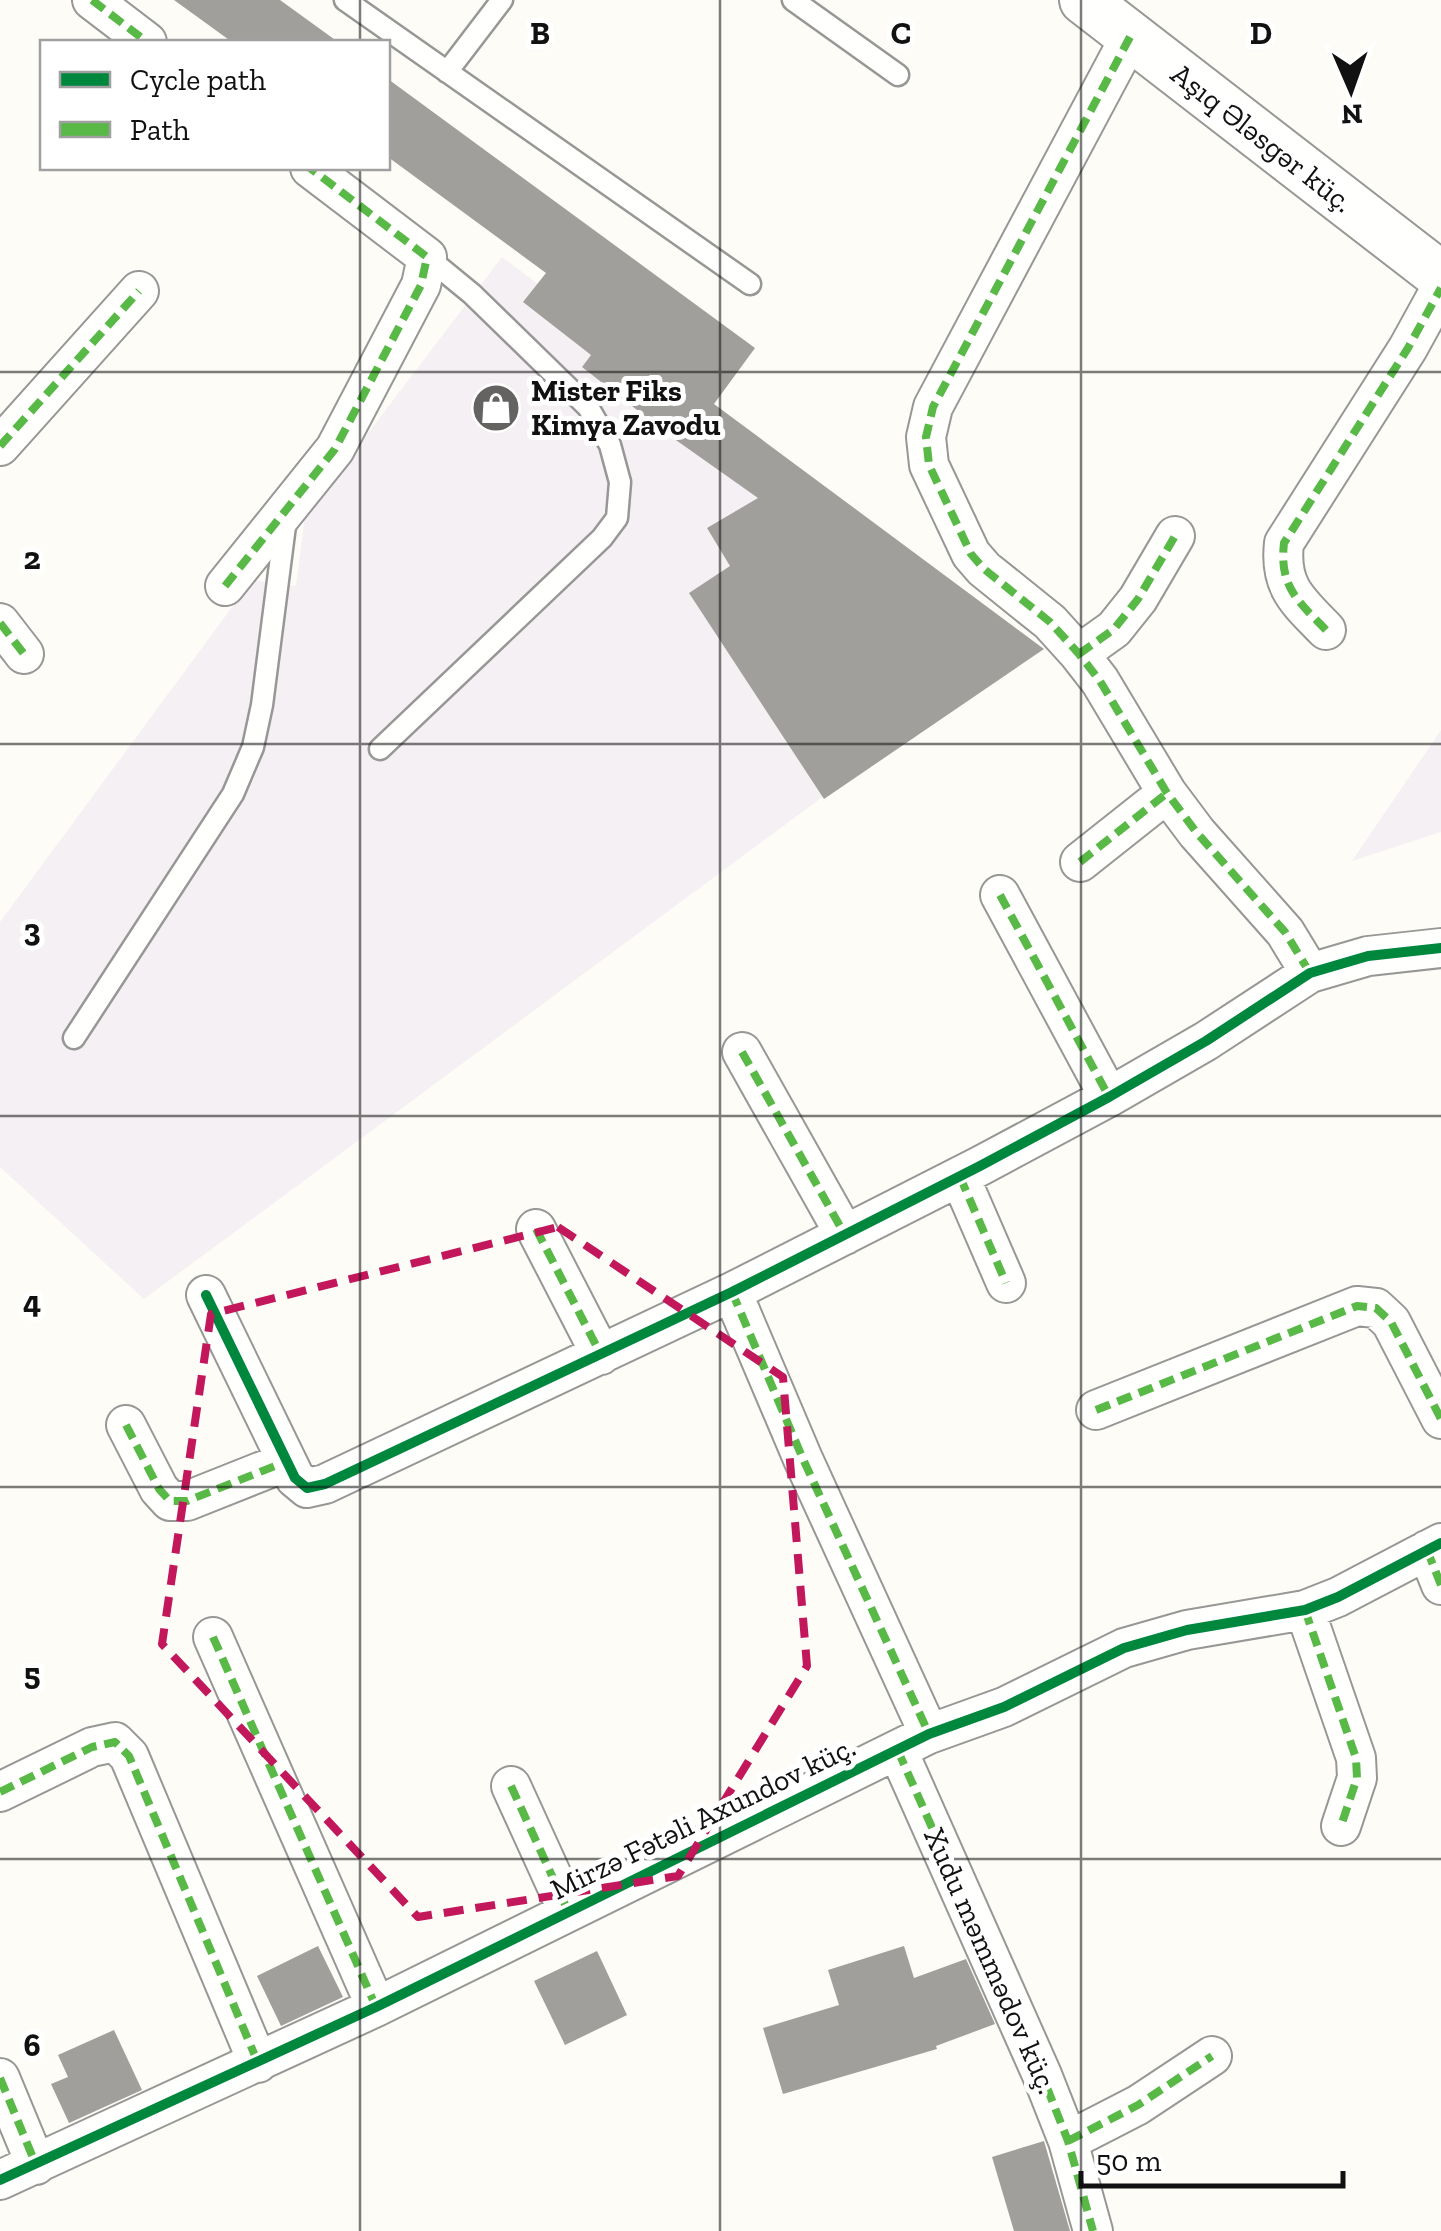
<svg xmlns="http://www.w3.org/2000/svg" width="1441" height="2231" font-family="'Zilla Slab',serif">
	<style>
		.industrial { fill: #f5f0f3 }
		.building { fill: #a19f9c }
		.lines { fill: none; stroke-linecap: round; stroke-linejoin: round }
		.service-casing { stroke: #979795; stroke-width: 25 }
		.minor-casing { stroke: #979795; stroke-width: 42 }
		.tertiary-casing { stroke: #979795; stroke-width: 52 }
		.service { stroke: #fffffe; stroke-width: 20 }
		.minor { stroke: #fffffe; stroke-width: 38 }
		.tertiary { stroke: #fffffe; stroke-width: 48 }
		.quiet { stroke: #58b947; stroke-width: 8; stroke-dasharray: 15 8; stroke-linecap: butt }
		.cycleway-casing { stroke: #fff; stroke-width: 16 }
		.cycleway { stroke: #00873e; stroke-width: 10 }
		.marked { fill: none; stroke: #c2185b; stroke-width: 8; stroke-dasharray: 20 12; stroke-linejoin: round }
		.grid { fill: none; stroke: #111; stroke-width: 2.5; stroke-opacity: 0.55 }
		.labels { text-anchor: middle; stroke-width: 10; stroke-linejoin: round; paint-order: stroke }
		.street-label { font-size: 30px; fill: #111; stroke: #fff }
		.poi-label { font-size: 30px; font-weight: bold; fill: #111; stroke: #fff; text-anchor: start }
		.grid-label { font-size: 32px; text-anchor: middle; font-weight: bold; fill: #111; stroke: #fff; stroke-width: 10; stroke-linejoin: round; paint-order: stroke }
	</style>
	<rect width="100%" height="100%" fill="#fdfcf7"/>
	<path class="industrial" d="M 502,257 L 1024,648 L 144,1299 L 0,1167 L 0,922 L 252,580 L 296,586 L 305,516 Z
		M 1441,730 L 1441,832 L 1352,861 Z"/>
	<path class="building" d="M 174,0 L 280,0 L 338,42 L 232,42 Z
		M 388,79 L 755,348 L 714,404 L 1044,649 L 824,799 L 689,593 L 730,566 L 707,528 L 758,498 L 673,438 L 582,367 L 591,355 L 523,302 L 546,273 L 388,157 Z
		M 318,1946 L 343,1997 L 281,2026 L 257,1976 Z
		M 904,1946 L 914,1978 L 966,1959 L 995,2024 L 936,2046 L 937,2049 L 783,2094 L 763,2028 L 839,2005 L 828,1970 Z
		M 597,1951 L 627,2015 L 565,2045 L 534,1981 Z
		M 114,2030 L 142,2090 L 69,2123 L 51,2084 L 68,2077 L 58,2055 Z
		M 1044,2141 L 1070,2231 L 1014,2231 L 992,2157 Z"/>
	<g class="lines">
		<g class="service-casing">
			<path id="service" d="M 345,0 L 750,284
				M 793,0 L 898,75
				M 447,72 L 502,0
				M 380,749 L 602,538 L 617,518 L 620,482 L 610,445 L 588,407 L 472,294 L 427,257
				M 74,1038 L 233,794 L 253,747 L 262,705 L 286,518"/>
		</g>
		<g class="minor-casing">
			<path id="minor" d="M 92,0 L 147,42
				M 1130,37 L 933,407 L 926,437 L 929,465 L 971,554 L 984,569 L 1050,622 L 1079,654 L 1100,681 L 1167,793 L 1197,833 L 1285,932 L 1310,973
				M 0,446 L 139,291
				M 225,586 L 335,449 L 421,285 L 427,257 L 310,168
				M 0,623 L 24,654
				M 1326,630 C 1298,601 1279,587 1284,543 L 1408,348 L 1441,288
				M 1079,654 L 1114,629 L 1138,599 L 1175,536
				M 1080,862 L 1167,793
				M 1000,895 L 1109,1097
				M 742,1052 L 845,1235
				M 960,1177 L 1006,1283
				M 536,1229 L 601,1355
				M 732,1292 L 803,1459 L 929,1734
				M 206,1295 L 295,1478 L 307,1488 L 325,1484 L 732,1292 L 980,1166 L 1109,1097 L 1206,1041 L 1310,973 L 1368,956 L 1441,948
				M 1096,1410 L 1357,1306 L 1376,1308 L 1391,1322 L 1441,1419
				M 126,1425 L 159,1489 L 170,1501 L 187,1501 L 285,1462
				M 1427,1550 L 1441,1585
				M 1305,1610 L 1356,1758 L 1357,1778 L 1341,1826
				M 213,1637 L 376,2007
				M 898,1751 L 1042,2075 L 1068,2141 L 1093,2231
				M 511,1786 L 568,1911
				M 0,1792 L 92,1747 L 115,1742 L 129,1756 L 258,2063
				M 0,2078 L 36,2165
				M 1068,2141 L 1138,2105 L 1212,2056
				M 0,2180 L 376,2007 L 929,1734 L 1004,1707 L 1124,1648 L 1187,1630 L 1305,1610 L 1338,1597 L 1441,1543"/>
		</g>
		<g class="tertiary-casing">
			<path id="tertiary" d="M 1084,0 L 1441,276"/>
		</g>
		<use href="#service" class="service"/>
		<use href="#minor" class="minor"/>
		<use href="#tertiary" class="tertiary"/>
		<path class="quiet" d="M 92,0 L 147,42
			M 1130,37 L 933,407 L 926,437 L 929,465 L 971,554 L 984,569 L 1050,622 L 1079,654 L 1100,681 L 1167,793 L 1197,833 L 1285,932 L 1310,973
			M 0,446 L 139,291
			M 225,586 L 335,449 L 421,285 L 427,257 L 310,168
			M 0,623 L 24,654
			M 1326,630 C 1298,601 1279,587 1284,543 L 1408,348 L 1441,288
			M 1079,654 L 1114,629 L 1138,599 L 1175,536
			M 1080,862 L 1167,793
			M 1000,895 L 1109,1097
			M 742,1052 L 845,1235
			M 960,1177 L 1006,1283
			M 536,1229 L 601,1355
			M 732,1292 L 803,1459 L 929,1734
			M 1096,1410 L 1357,1306 L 1376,1308 L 1391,1322 L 1441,1419
			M 126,1425 L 159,1489 L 170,1501 L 187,1501 L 285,1462
			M 1427,1550 L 1441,1585
			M 1305,1610 L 1356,1758 L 1357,1778 L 1341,1826
			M 213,1637 L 376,2007
			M 898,1751 L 1042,2075 L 1068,2141 L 1093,2231
			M 511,1786 L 568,1911
			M 0,1792 L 92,1747 L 115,1742 L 129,1756 L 258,2063
			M 0,2078 L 36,2165
			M 1068,2141 L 1138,2105 L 1212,2056"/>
		<g class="cycleway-casing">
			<path id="cycleway" d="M 206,1295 L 295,1478 L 307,1488 L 325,1484 L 732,1292 L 980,1166 L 1109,1097 L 1206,1041 L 1310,973 L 1368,956 L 1441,948
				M 0,2180 L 376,2007 L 929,1734 L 1004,1707 L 1124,1648 L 1187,1630 L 1305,1610 L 1338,1597 L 1441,1543"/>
		</g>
		<use href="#cycleway" class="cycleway"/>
	</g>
	<path class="marked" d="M 558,1227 L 783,1377 L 807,1666 L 678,1876 L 418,1917 L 162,1644 L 211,1314 Z"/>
	<path class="grid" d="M 360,0 L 360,42M 720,0 L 720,2231M 1081,0 L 1081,2231M 360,168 L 360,2231M 0,372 L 1441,372M 0,744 L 1441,744M 0,1116 L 1441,1116M 0,1487 L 1441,1487M 0,1859 L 1441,1859"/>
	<defs>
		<g id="shop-disc" transform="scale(2.5)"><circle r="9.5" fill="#646362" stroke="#fff"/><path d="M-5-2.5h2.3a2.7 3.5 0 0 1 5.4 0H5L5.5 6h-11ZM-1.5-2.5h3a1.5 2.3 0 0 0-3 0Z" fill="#fff"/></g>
	</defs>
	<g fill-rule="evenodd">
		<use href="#shop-disc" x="496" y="408"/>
	</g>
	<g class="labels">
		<g class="street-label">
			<text transform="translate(1262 138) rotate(38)" y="10">Aşıq Ələsgər küç.</text>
			<text transform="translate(703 1818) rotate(-26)" y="10">Mirzə Fətəli Axundov küç.</text>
			<text transform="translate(991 1961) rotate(66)" y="10">Xudu məmmədov küç.</text>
		</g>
		<g class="poi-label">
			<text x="531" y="401">Mister Fiks<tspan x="531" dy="34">Kimya Zavodu</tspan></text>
		</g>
	</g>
	<g class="grid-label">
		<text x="540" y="44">B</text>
		<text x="901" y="44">C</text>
		<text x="1261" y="44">D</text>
		<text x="32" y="569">2</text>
		<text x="32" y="941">3</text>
		<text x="32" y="1313">4</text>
		<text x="32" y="1685">5</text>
		<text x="32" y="2056">6</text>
	</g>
	<rect x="40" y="40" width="350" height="130" fill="#ffffff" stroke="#a0a0a0" stroke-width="2.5"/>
	<rect x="60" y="72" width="50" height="15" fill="#00873e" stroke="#a0a0a0" stroke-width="2.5"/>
	<text x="130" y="90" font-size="30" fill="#111111">Cycle path</text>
	<rect x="60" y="122" width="50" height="15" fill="#58b947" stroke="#a0a0a0" stroke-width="2.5"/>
	<text x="130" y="140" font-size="30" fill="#111111">Path</text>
	<g transform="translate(1351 90) rotate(178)" stroke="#ffffff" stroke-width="8" paint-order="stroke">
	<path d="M0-8L18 38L0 25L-18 38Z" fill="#111111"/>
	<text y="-15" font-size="28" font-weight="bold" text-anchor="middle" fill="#111111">N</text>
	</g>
	<path d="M1081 2171v15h262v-15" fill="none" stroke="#111111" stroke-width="5"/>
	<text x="1096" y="2171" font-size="30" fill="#111111" stroke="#ffffff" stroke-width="8" paint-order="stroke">50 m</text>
</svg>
